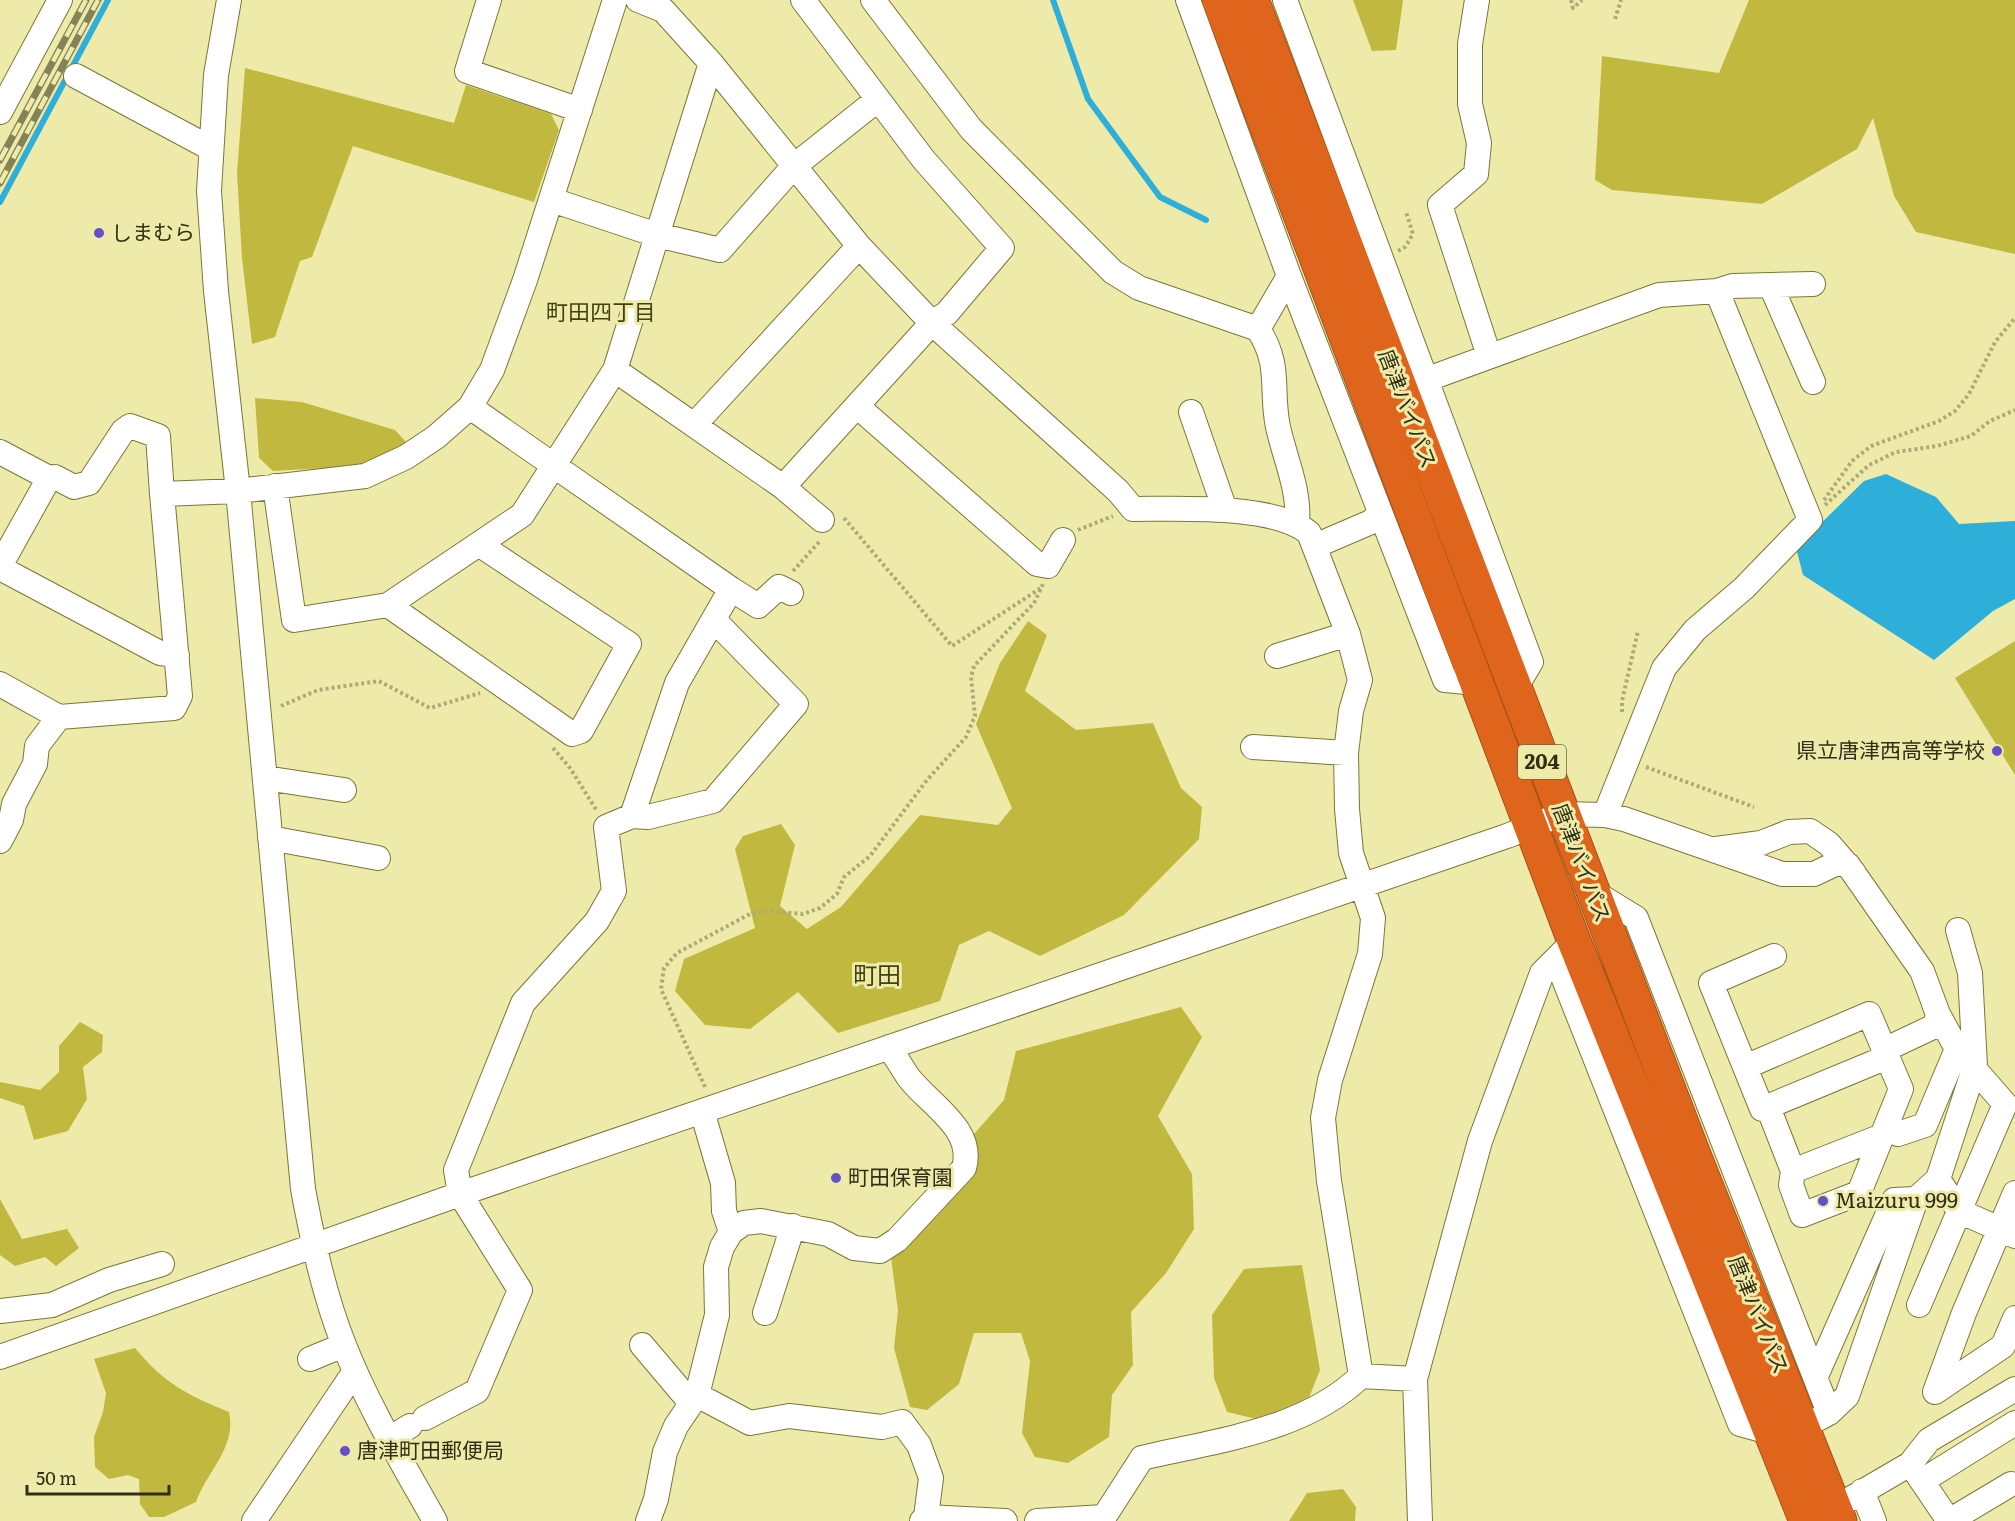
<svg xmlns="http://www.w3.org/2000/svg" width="2015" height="1521" font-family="Literata,'Noto Sans JP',serif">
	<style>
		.green { fill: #c1b840 }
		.water { fill: #2eafd9 }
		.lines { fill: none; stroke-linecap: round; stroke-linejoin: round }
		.stream { stroke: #2eafd9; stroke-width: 6 }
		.minor-casing { stroke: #7a7638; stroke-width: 26 }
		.highway-casing { stroke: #a3521a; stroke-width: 35 }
		.path { stroke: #adaa77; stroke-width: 4; stroke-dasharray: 3 3; stroke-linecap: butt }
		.minor { stroke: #fff; stroke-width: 24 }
		.highway { stroke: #e0651c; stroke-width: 33 }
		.rail-casing { stroke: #848257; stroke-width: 7 }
		.rail { stroke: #eeebaa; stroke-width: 4.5; stroke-dasharray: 14; stroke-linecap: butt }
		.poi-dot { fill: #634fc8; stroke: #eeebaa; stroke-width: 2 }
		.labels { text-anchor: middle; stroke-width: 6; stroke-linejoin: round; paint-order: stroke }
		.shield { fill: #eeebaa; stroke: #6a6742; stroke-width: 1.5 }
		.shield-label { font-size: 20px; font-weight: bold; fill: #312f15 }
		.poi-label { font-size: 21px; fill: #312f15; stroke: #eeebaa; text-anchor: start }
		.street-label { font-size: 21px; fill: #312f15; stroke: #eeebaa }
		.neighbourhood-label { font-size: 22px; fill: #454212; stroke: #eeebaa }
		.quarter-label { font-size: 24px; fill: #454212; stroke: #eeebaa }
	</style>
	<rect width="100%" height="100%" fill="#eeebaa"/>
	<path class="green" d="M 1353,0 L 1403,0 L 1396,50 L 1372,51 Z
		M 1749,0 L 2015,0 L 2015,254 L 1916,232 L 1894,196 L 1873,118 L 1857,149 L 1762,204 L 1612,190 L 1595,180 L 1602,56 L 1719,73 Z
		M 245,68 L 454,123 L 466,85 L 551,114 L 559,130 L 534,202 L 353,146 L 312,257 L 300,261 L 275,337 L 252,344 L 242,258 L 237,173 Z
		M 255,398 L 302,402 L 395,430 L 407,443 L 361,466 L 273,471 L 259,458 Z
		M 1028,621 L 1047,635 L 1025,691 L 1076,730 L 1153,723 L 1181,788 L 1202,807 L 1199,839 L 1124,915 L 1040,956 L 989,931 L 959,945 L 940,1001 L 838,1033 L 798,992 L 750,1029 L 705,1025 L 675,991 L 684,959 L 755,928 L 735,849 L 743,836 L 781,824 L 795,845 L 780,906 L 807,929 L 841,907 L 920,815 L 998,825 L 1012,808 L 976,724 L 1000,663 Z
		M 2015,641 L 2015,775 L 1955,678 Z
		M 1181,1007 L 1202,1037 L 1158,1116 L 1192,1174 L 1194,1229 L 1166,1273 L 1131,1312 L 1133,1365 L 1112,1395 L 1109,1437 L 1068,1463 L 1035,1457 L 1022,1433 L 1030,1361 L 1021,1333 L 974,1333 L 959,1384 L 927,1410 L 910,1407 L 894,1348 L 898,1311 L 891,1257 L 974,1164 L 974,1134 L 1004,1100 L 1016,1051 Z
		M 80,1022 L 103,1035 L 102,1052 L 83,1067 L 87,1099 L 68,1131 L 34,1140 L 24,1106 L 0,1098 L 0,1082 L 40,1090 L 59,1072 L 59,1046 Z
		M 0,1199 L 22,1239 L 67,1229 L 79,1248 L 56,1266 L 45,1257 L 15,1266 L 0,1255 Z
		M 1302,1265 L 1320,1370 L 1306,1405 L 1265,1421 L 1227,1412 L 1214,1378 L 1212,1315 L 1244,1269 Z
		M 135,1348 C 164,1383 187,1395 229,1412 C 237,1447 207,1471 196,1502 L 164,1517 L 149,1517 L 140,1504 L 139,1479 L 128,1475 L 109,1479 L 95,1467 L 94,1437 L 103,1412 L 106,1393 L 94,1359 Z
		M 1343,1489 L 1356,1507 L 1355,1521 L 1289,1521 L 1307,1493 Z"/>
	<path class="water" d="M 1886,474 L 1936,497 L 1959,524 L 2015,521 L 2015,599 L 1993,611 L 1934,660 L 1803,575 L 1796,548 L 1864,481 Z"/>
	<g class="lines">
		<path class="stream" d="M 1053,0 L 1088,99 L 1160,197 L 1206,220
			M 0,202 L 108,0"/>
		<g class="minor-casing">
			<path id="minor" d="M 229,0 L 216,75 L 209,191 L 216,291 L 238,491 L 303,1189 C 313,1242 324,1295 344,1345 C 368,1406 403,1464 435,1521
				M 489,0 L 467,71 L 580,110
				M 638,0 L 663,10 L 711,63 L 859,246 L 932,323 L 1118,491 L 1133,509 C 1178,509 1275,504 1309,533 L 1348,634 L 1360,680 L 1351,711 L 1346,753 L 1347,809 L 1351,853 L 1373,918 L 1370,954 L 1330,1080 L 1323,1118 L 1329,1181 L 1361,1376
				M 873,0 L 971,129 L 1113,272 L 1139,288 L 1258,329 C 1282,366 1270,389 1278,427 C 1285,459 1300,490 1297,523
				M 1188,0 L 1289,276 L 1445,680 L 1478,683
				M 1285,0 L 1531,662 L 1514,690
				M 1477,0 L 1470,44 L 1470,104 L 1479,143 L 1476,174 L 1440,205 L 1489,356
				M 76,76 L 210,148
				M 0,112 L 60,0
				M 552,200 L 657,235 L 720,250 L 793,167 L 877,100
				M 1771,286 L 1813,382
				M 1717,291 L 1733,286 L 1813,284
				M 1258,329 L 1289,276
				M 615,370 L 783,487 L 932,323 L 947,313 L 1002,248 L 924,160 L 803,0
				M 1425,380 L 1659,295 L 1717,291 L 1810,520 L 1744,588 L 1695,630 L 1664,668 L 1605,815
				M 857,406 L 1037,564 L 1048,566 L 1063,540
				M 1191,412 L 1225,510
				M 695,424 L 859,246
				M 0,452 L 49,478 L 55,477 L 74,487 L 89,483 L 123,431 L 130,426 L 158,436 L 162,494
				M 275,486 L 294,620 L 388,605 L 522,515 L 615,370 L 711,63
				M 783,487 L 822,520
				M 1315,546 L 1371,522 L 1380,514
				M 0,566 L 49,478
				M 0,568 L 160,653 L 177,655
				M 731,589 L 758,606 L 779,587 L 791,593
				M 388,605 L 572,734 L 581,731 L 629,644 L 480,545
				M 1277,656 L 1348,634
				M 0,684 L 59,717
				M 1253,747 L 1346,753
				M 265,778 L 344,790
				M 632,816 L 648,817 L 713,801 L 796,704 L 714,620
				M 270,838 L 378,858
				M 0,841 L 11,820 L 14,804 L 35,764 L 37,746 L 59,717 L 174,708 L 180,696 L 162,494 L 238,491 L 365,476 L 406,457 L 436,437 L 470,407 L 492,370 L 525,280 L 615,0
				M 1716,849 L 1761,843 L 1789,832 L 1810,831 L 1829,844 L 1854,873
				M 1592,891 L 1636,918 L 1829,1413 L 1803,1427
				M 1565,950 L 1556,959 L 1740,1424 L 1769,1432
				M 1774,956 L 1711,983 L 1762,1109 L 1880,1060 L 1884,1050 L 1935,1026 L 1938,1014 L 1934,1004
				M 1745,1067 L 1869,1014 L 1901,1089 L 1859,1193 L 1802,1215 L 1791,1185 L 1793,1171 L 1768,1107
				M 1898,1134 L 1925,1125 L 1957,1049
				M 1793,1171 L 1882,1136
				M 1938,1179 L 1959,1211 L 2015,1236
				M 2015,1193 L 1964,1313 L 1935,1392 L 2003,1346 L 2015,1318
				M 731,1232 L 744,1223 L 761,1221 L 828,1234 L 854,1248 L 880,1251 L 897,1240 L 964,1168 C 975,1129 931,1106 909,1078 C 902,1068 896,1057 889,1047
				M 0,1311 L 52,1305 L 109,1280 L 162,1264
				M 765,1313 L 793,1226
				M 642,1345 L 691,1403
				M 0,1357 L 460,1194 L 1507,836 L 1562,814 L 1605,815 L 1624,819 L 1782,874 L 1814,874 L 1837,863 L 1848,865 L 1922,971 L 1938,1014 L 1957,1049 L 2005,1104 L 1919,1305
				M 310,1359 L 344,1345
				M 1816,1376 L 1894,1200 L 1916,1199
				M 697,1395 L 750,1423 L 789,1416 L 882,1427 L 902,1422 L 919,1445 L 931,1478 L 926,1517 L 922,1521
				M 1829,1413 L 1847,1396 L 1916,1199 L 1938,1179 L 1975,1066 L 1970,973 L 1958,930
				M 425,1418 L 477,1391 L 520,1290 L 460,1194 L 456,1170 L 523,1003 L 597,921 L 614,891 L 606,827 L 632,816 L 677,683 L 731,589 L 470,407
				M 389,1439 L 410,1426
				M 1913,1468 L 1949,1521
				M 1922,1481 L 2015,1423
				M 1862,1491 L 1874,1521
				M 1821,1516 L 1910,1464 L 1929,1440 L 2015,1389
				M 926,1517 L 1005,1521
				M 254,1521 L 355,1371
				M 648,1521 L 656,1499 L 665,1452 L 676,1426 L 697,1395 L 717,1315 L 716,1267 L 722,1247 L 731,1232 L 724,1211 L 723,1183 L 702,1111
				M 1037,1521 L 1104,1517 L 1142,1458 C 1217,1440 1304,1431 1361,1376 L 1415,1379
				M 1420,1521 L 1415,1379 L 1480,1141 L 1542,973 L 1556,959
				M 1949,1521 L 2011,1484"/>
		</g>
		<g class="highway-casing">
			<path id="highway" d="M 1219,0 L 1574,941 L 1806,1521
				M 1252,0 L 1694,1155 L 1840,1521"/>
		</g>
		<path class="path" d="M 1571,0 L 1573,8 L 1582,0
			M 1615,19 L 1621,0
			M 1398,251 L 1405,247 L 1413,234 L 1406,212
			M 1824,500 L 1852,461 L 1871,446 L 1939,421 L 1955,411 L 1969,394 L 1995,342 L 2015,318
			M 1825,505 L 1869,465 L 1896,452 L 1937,446 L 1971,436 L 1990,421 L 2015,410
			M 844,518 L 952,646 L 1041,588
			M 1078,530 L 1113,516
			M 793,571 L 820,541
			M 281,706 L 318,690 L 379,681 L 430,708 L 480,693
			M 1622,712 L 1622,701 L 1638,631
			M 553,748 L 570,768 L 597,811
			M 1646,767 L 1754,807
			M 705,1087 L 661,989 L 664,968 L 677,953 L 750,914 L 767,911 L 803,914 L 820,908 L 837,894 L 844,877 L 870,856 L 927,780 L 966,737 L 975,716 L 971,677 L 974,666 L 1034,603 L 1043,584"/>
		<use href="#minor" class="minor"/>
		<use href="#highway" class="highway"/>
		<g class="rail-casing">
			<path id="rail" d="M 0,160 L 86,0
				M 0,183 L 98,0"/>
		</g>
		<use href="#rail" class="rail"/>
	</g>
	<g class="poi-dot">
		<circle cx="99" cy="233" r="6"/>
		<circle cx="1997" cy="751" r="6"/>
		<circle cx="836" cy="1178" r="6"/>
		<circle cx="1823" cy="1201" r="6"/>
		<circle cx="345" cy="1451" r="6"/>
	</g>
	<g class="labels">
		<rect class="shield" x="1518" y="745" width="48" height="34" rx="4.5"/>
		<g class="shield-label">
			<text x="1542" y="769">204</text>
		</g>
		<g class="poi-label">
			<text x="111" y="240">しまむら</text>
			<text x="1985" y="758" text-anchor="end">県立唐津西高等学校</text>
			<text x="848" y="1185">町田保育園</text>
			<text x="1835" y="1208">Maizuru 999</text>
			<text x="357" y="1458">唐津町田郵便局</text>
		</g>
		<g class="street-label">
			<text transform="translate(1407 409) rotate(69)" y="7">唐津バイパス</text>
			<text transform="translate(1581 863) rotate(69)" y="7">唐津バイパス</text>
			<text transform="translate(1758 1315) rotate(68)" y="7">唐津バイパス</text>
		</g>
		<g class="neighbourhood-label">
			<text x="601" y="320">町田四丁目</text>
		</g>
		<g class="quarter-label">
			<text x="877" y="984">町田</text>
		</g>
	</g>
	<path d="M27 1485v9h142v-9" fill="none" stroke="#312f15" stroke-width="3"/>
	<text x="36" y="1485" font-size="18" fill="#312f15" stroke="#eeebaa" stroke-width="4.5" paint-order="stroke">50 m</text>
</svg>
